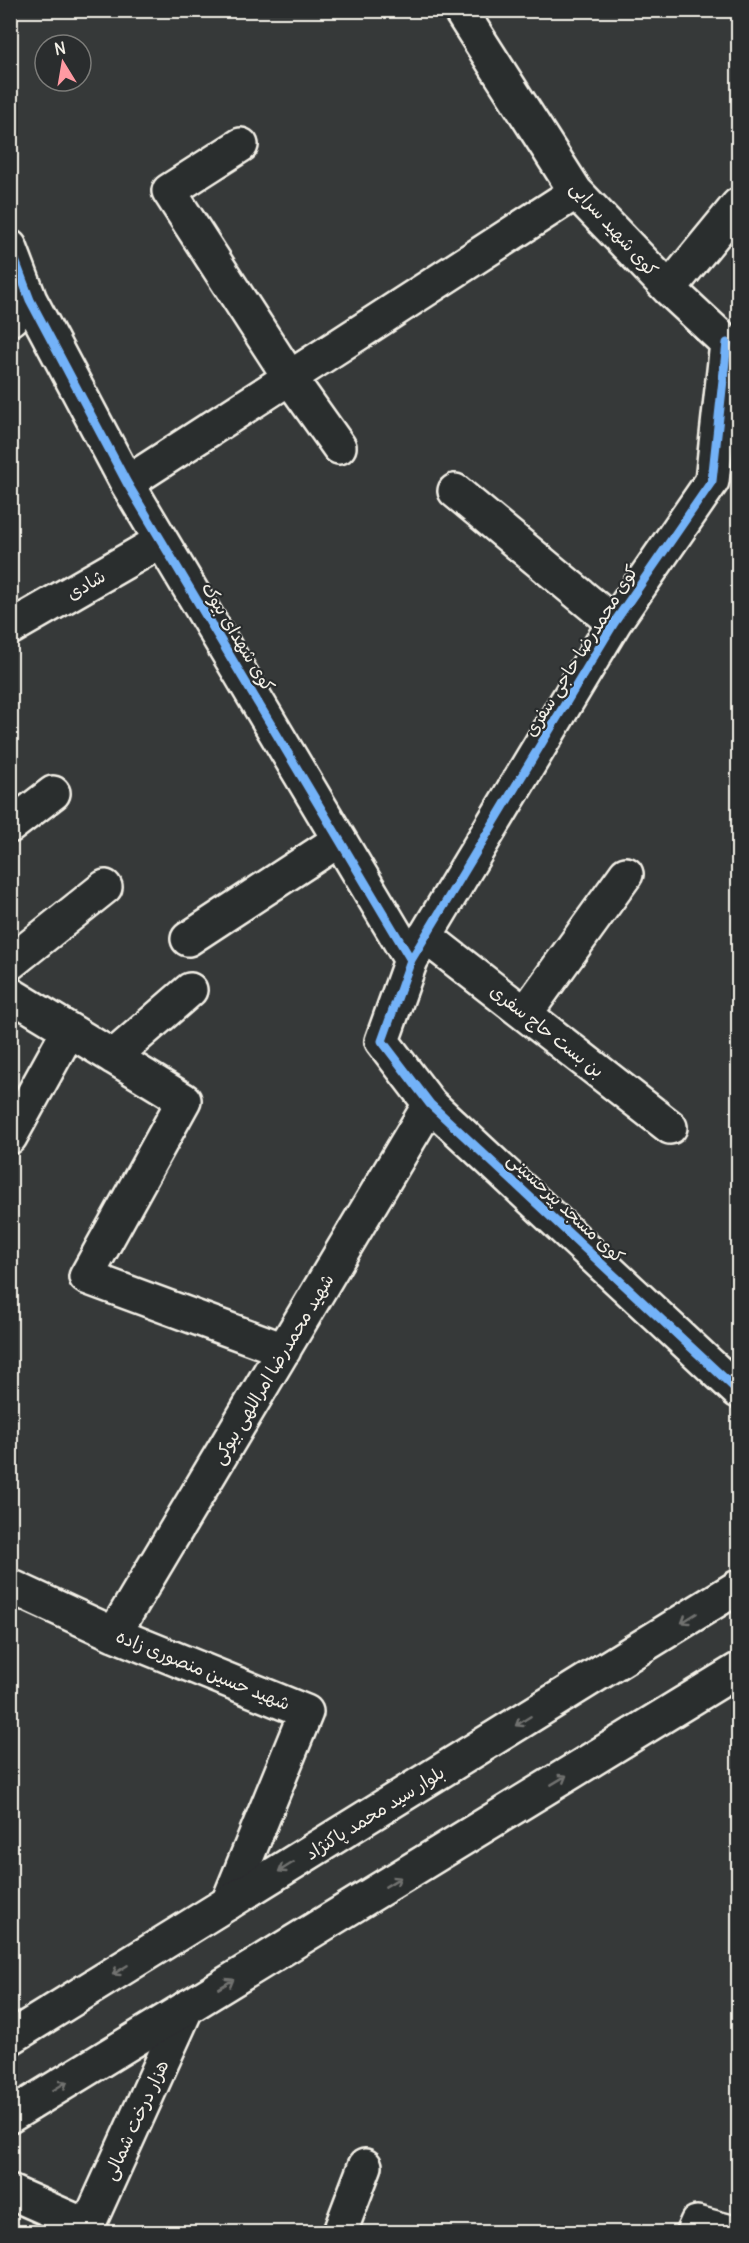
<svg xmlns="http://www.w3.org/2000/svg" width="749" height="2243" font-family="Delius,'Playpen Sans Arabic',sans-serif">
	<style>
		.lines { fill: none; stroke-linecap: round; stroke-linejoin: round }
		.minor-casing { stroke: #f4f1e8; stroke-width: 38 }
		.major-casing { stroke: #f4f1e8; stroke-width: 38 }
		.minor { stroke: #2a2d2e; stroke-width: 33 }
		.major { stroke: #2a2d2e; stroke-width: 33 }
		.cycleway-casing { stroke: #2a2d2e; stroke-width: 13 }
		.cycleway { stroke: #73b2f8; stroke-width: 9 }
		.oneway { stroke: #71726f }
		.labels { text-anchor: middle; stroke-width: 4.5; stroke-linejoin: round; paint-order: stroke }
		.street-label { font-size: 18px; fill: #f4f1e8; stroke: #2a2d2e }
	</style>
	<rect width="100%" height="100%" fill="#363939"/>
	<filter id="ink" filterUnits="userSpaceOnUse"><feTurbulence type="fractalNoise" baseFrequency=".0167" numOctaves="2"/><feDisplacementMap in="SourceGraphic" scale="12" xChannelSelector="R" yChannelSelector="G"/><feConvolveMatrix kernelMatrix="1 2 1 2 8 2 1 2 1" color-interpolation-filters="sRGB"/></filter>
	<g filter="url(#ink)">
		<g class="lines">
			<g class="minor-casing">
				<path id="minor" d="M 460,10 L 576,192 L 669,289 L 727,343
					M 241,145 L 169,191 L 290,378 L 339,447
					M 10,247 L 30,300 L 127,483 L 411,960 L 382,1041 L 430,1104 L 738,1391
					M 669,289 L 738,205
					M 10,319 L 30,300
					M 127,483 L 576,192
					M 455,491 L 614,623
					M 10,628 L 161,541
					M 10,826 L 53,793
					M 425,936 L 670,1127
					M 188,939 L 339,840
					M 411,960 L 614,623 L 712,481 L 727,343
					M 10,963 L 105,887
					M 10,994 L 184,1100 L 86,1277 L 284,1350
					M 525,1014 L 626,874
					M 113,1057 L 190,990
					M 10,1137 L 69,1030
					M 10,1586 L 114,1634 L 306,1712 L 228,1903
					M 114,1634 L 430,1104
					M 10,2192 L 87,2226
					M 85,2232 L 187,2007
					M 340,2232 L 365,2166
					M 693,2232 L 697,2223 L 731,2232"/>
			</g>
			<g class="major-casing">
				<path id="major" d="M 10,2038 L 738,1587
					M 10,2116 L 738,1670"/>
			</g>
			<use href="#minor" class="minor"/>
			<use href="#major" class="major"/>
			<g class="cycleway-casing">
				<path id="cycleway" d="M 10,247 L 30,300 L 127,483 L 411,960 L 382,1041 L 430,1104 L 738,1391
					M 411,960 L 614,623 L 712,481 L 727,343"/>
			</g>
			<use href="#cycleway" class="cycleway"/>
		</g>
		<defs><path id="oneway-shaft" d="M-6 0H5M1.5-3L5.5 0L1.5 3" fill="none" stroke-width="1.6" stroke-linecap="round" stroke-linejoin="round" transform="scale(1.5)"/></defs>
		<g class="oneway">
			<use href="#oneway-shaft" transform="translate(689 1618) rotate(148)"/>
			<use href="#oneway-shaft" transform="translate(523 1721) rotate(148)"/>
			<use href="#oneway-shaft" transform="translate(559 1780) rotate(-31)"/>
			<use href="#oneway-shaft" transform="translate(286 1867) rotate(148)"/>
			<use href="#oneway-shaft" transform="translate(393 1882) rotate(-31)"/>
			<use href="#oneway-shaft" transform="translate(120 1970) rotate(148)"/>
			<use href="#oneway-shaft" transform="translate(226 1984) rotate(-31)"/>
			<use href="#oneway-shaft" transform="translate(60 2086) rotate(-32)"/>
		</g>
	</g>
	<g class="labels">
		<g class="street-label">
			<text transform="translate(614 229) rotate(48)" y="6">کوی شهید سرایی</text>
			<text transform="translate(86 585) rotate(-30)" y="6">شادی</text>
			<text transform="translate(238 637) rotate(59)" y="6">کوی شهدای بیوک</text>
			<text transform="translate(581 651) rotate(-58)" y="6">کوی محمدرضا حاجی سفری</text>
			<text transform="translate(547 1031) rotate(38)" y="6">بن بست حاج سفری</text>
			<text transform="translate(566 1208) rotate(43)" y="6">کوی مسجد پیرحسینی</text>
			<text transform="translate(273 1369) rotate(-59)" y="6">شهید محمدرضا امراللهی بیوکی</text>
			<text transform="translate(203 1670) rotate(22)" y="6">شهید حسین منصوری زاده</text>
			<text transform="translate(375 1813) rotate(-32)" y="6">بلوار سید محمد پاکنژاد</text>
			<text transform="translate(136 2120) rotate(-65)" y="6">هزار درخت شمالی</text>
		</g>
	</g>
	<rect width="749" height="2243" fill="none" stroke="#2a2d2e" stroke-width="36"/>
	<rect x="18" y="18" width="713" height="2207" fill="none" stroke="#f4f1e8" stroke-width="2" filter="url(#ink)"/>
	<g transform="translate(63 63) rotate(349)"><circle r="28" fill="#2a2d2e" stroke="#7b7b78" stroke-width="1.5"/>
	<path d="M0-4.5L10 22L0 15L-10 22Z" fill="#ff9aa2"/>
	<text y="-9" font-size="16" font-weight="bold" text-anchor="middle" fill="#f4f1e8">N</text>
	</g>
</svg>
